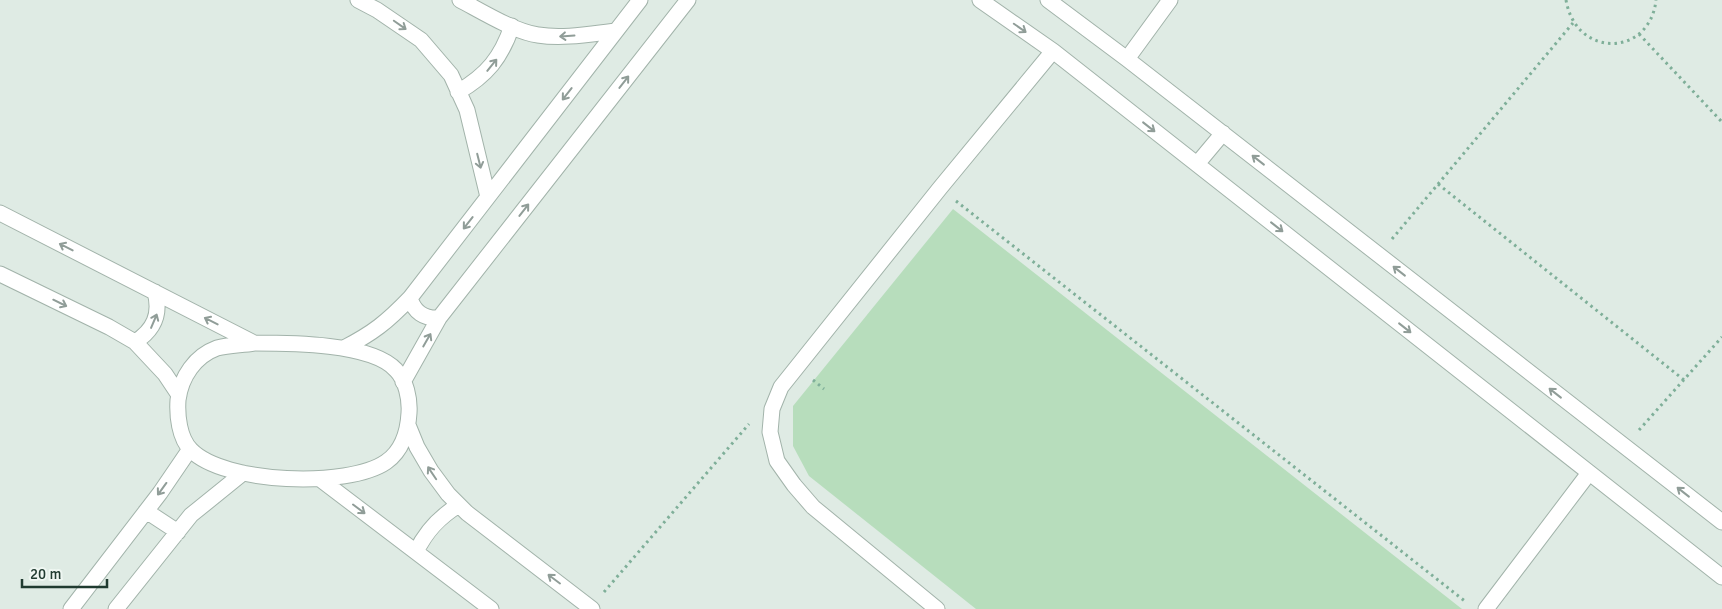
<svg xmlns="http://www.w3.org/2000/svg" width="1722" height="609" font-family="Signika,sans-serif">
	<style>
		.green { fill: #b7ddbc }
		.lines { fill: none; stroke-linecap: round; stroke-linejoin: round }
		.street-casing { stroke: #a2b3aa; stroke-width: 17 }
		.path { stroke: #7faf99; stroke-width: 3; stroke-dasharray: 2.5 4; stroke-linecap: butt }
		.street { stroke: #fff; stroke-width: 15 }
		.oneway { stroke: #909d98 }
	</style>
	<rect width="100%" height="100%" fill="#dfebe4"/>
	<path class="green" d="M 953,209 L 1462,609 L 976,609 L 809,476 L 793,446 L 793,406 Z"/>
	<g class="lines">
		<g class="street-casing">
			<path id="street" d="M 358,0 L 377,10 L 421,40 L 451,75 L 467,110 L 488,197
				M 460,0 C 481,11 515,32 538,35 C 563,39 590,34 616,31
				M 980,0 L 1053,51 L 1722,577
				M 1048,0 L 1127,59 L 1722,522
				M 1127,59 L 1170,0
				M 458,92 C 487,75 501,58 512,26
				M 1197,164 L 1223,133
				M 0,213 L 254,343
				M 0,274 L 109,327 L 135,342 L 165,374 L 179,395
				M 410,298 C 414,312 424,319 439,318
				M 135,342 C 154,330 161,314 155,292
				M 254,343 C 289,343 372,343 396,370 C 406,380 410,399 409,413 C 408,431 402,451 386,462 C 348,488 224,484 191,450 C 179,438 177,415 178,400 C 181,377 195,356 217,348 C 229,345 242,345 254,343 Z
				M 344,348 C 373,333 387,322 410,298 L 640,0
				M 403,382 L 439,318 L 688,0
				M 408,425 L 417,447 L 431,471 L 448,494 L 467,513 L 592,609
				M 320,479 L 491,609
				M 146,511 L 178,532
				M 416,552 C 426,531 439,517 459,505
				M 71,609 L 160,493 L 190,449
				M 116,609 L 191,515 L 243,473
				M 937,609 L 813,507 L 794,485 L 777,461 L 770,432 L 772,409 L 781,387 L 940,188 L 1053,51
				M 1486,609 L 1589,473"/>
		</g>
		<path class="path" d="M 1566,0 C 1576,59 1650,57 1656,0
			M 1639,34 L 1722,122
			M 1438,184 L 1684,380
			M 956,201 L 1466,602
			M 1392,239 L 1573,23
			M 813,380 L 824,389
			M 1639,430 L 1722,337
			M 604,592 L 749,424"/>
		<use href="#street" class="street"/>
	</g>
	<defs><path id="oneway-shaft" d="M-6 0H5M1.5-3L5.5 0L1.5 3" fill="none" stroke-width="1.6" stroke-linecap="round" stroke-linejoin="round" transform="scale(1.25)"/></defs>
	<g class="oneway">
		<use href="#oneway-shaft" transform="translate(400 25) rotate(35)"/>
		<use href="#oneway-shaft" transform="translate(1020 28) rotate(35)"/>
		<use href="#oneway-shaft" transform="translate(567 36) rotate(176)"/>
		<use href="#oneway-shaft" transform="translate(492 65) rotate(-51)"/>
		<use href="#oneway-shaft" transform="translate(624 82) rotate(-52)"/>
		<use href="#oneway-shaft" transform="translate(567 94) rotate(128)"/>
		<use href="#oneway-shaft" transform="translate(1149 127) rotate(38)"/>
		<use href="#oneway-shaft" transform="translate(1258 160) rotate(-142)"/>
		<use href="#oneway-shaft" transform="translate(479 161) rotate(76)"/>
		<use href="#oneway-shaft" transform="translate(524 210) rotate(-52)"/>
		<use href="#oneway-shaft" transform="translate(468 223) rotate(128)"/>
		<use href="#oneway-shaft" transform="translate(1277 227) rotate(38)"/>
		<use href="#oneway-shaft" transform="translate(66 247) rotate(-153)"/>
		<use href="#oneway-shaft" transform="translate(1399 271) rotate(-142)"/>
		<use href="#oneway-shaft" transform="translate(60 303) rotate(26)"/>
		<use href="#oneway-shaft" transform="translate(154 321) rotate(-67)"/>
		<use href="#oneway-shaft" transform="translate(211 321) rotate(-153)"/>
		<use href="#oneway-shaft" transform="translate(1405 328) rotate(38)"/>
		<use href="#oneway-shaft" transform="translate(427 340) rotate(-60)"/>
		<use href="#oneway-shaft" transform="translate(1555 393) rotate(-142)"/>
		<use href="#oneway-shaft" transform="translate(432 473) rotate(-124)"/>
		<use href="#oneway-shaft" transform="translate(162 489) rotate(126)"/>
		<use href="#oneway-shaft" transform="translate(1683 492) rotate(-142)"/>
		<use href="#oneway-shaft" transform="translate(359 509) rotate(37)"/>
		<use href="#oneway-shaft" transform="translate(554 579) rotate(-143)"/>
	</g>
	<path d="M22 579v8h85v-8" fill="none" stroke="#203b30" stroke-width="2.5"/>
	<text x="30" y="579" font-size="15" fill="#203b30" stroke="#eff7f2" stroke-width="4" paint-order="stroke">20 m</text>
</svg>
